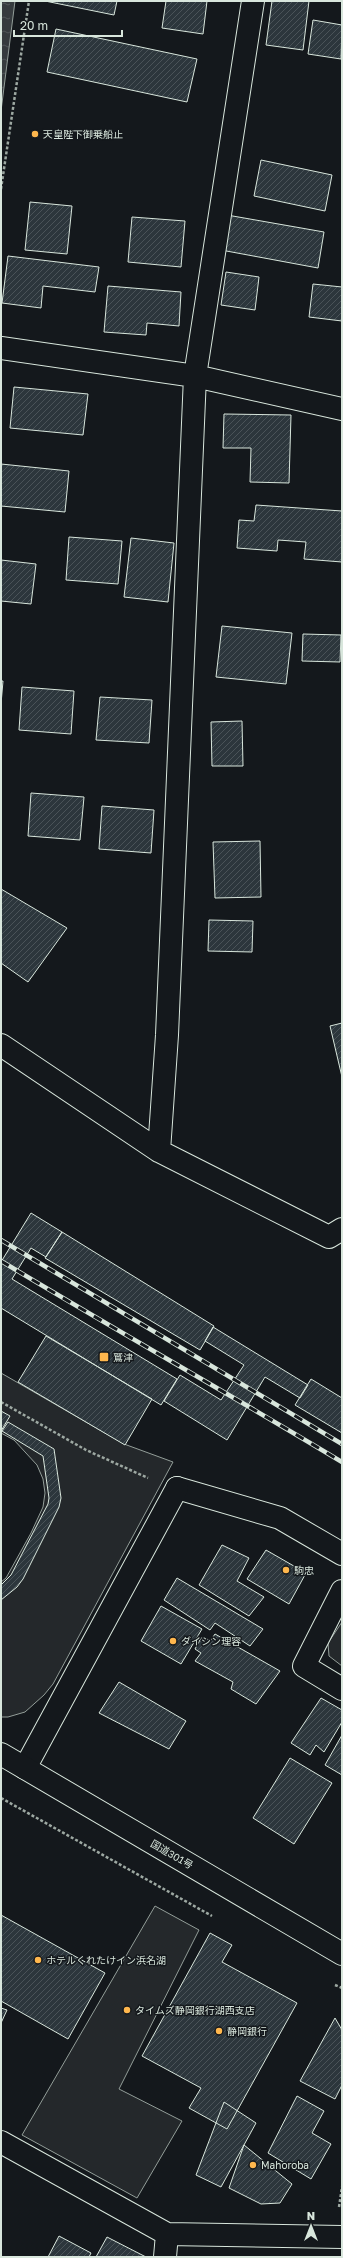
<svg xmlns="http://www.w3.org/2000/svg" width="343" height="2258" font-family="'Golos Text','Noto Sans JP',sans-serif">
	<style>
		.parking { fill: #24282b; stroke: #939e99 }
		.water { fill: url(#water-ripples); stroke: #939e99 }
		.building { fill: url(#building-hatch); stroke: #d8e6dc }
		.lines { fill: none; stroke-linecap: round; stroke-linejoin: round }
		.street-casing { stroke: #d8e6dc; stroke-width: 24 }
		.secondary-casing { stroke: #d8e6dc; stroke-width: 24 }
		.highway-casing { stroke: #d8e6dc; stroke-width: 24 }
		.path { stroke: #9da8a2; stroke-width: 2.5; stroke-dasharray: 3 2; stroke-linecap: butt }
		.street { stroke: #14181c; stroke-width: 22 }
		.secondary { stroke: #14181c; stroke-width: 22 }
		.highway { stroke: #14181c; stroke-width: 22 }
		.rail-casing { stroke: #d8e6dc; stroke-width: 4.5 }
		.rail { stroke: #14181c; stroke-width: 3; stroke-dasharray: 9; stroke-linecap: butt }
		.poi-dot { fill: #ffb74d; stroke: #14181c; stroke-width: 1.5 }
		.labels { text-anchor: middle; stroke-width: 3; stroke-linejoin: round; paint-order: stroke }
		.poi-label { font-size: 10px; fill: #d8e6dc; stroke: #14181c; text-anchor: start }
		.street-label { font-size: 10px; fill: #d8e6dc; stroke: #14181c }
	</style>
	<defs>
		<pattern id="water-ripples" width="26" height="14" patternUnits="userSpaceOnUse"><rect width="26" height="14" fill="#363b3e"/><path d="M2 4q2-2 4 0t4 0M15 11q2-2 4 0t4 0" fill="none" stroke="#525759"/></pattern>
		<pattern id="building-hatch" width="6" height="6" patternUnits="userSpaceOnUse"><rect width="6" height="6" fill="#2c363c"/><path d="M-1 1l2-2M0 6l6-6M5 7l2-2" fill="none" stroke="#4a5358"/></pattern>
	</defs>
	<rect width="100%" height="100%" fill="#14181c"/>
	<path class="parking" d="M 1,1373 L 124,1444 L 173,1462 L 53,1684 L 44,1695 L 25,1712 L 8,1717 L 1,1717 L 1,1582 L 6,1578 L 31,1533 L 43,1507 L 45,1493 L 43,1479 L 37,1465 L 14,1440 L 1,1433 Z
		M 342,1622 L 342,1666 L 329,1656 L 328,1643 Z
		M 155,1906 L 199,1930 L 119,2089 L 182,2121 L 137,2198 L 22,2135 Z"/>
	<path class="water" d="M 1,1 L 15,1 L 1,111 Z"/>
	<path class="building" d="M 45,1 L 117,1 L 114,15 Z
		M 166,1 L 207,1 L 203,34 L 162,28 Z
		M 272,1 L 309,1 L 303,50 L 266,45 Z
		M 313,20 L 342,25 L 341,59 L 308,54 Z
		M 56,29 L 197,59 L 187,102 L 47,72 Z
		M 261,160 L 332,175 L 325,211 L 254,196 Z
		M 30,202 L 72,206 L 67,254 L 25,250 Z
		M 227,215 L 324,232 L 318,268 L 221,250 Z
		M 132,217 L 185,221 L 181,267 L 128,262 Z
		M 8,256 L 99,267 L 95,292 L 43,286 L 41,308 L 2,303 Z
		M 226,272 L 259,277 L 255,310 L 221,305 Z
		M 313,284 L 342,287 L 342,321 L 309,317 Z
		M 108,286 L 181,292 L 179,326 L 147,323 L 146,335 L 104,332 Z
		M 14,387 L 88,394 L 83,435 L 10,428 Z
		M 224,414 L 291,415 L 289,483 L 250,482 L 251,448 L 223,448 Z
		M 1,464 L 69,471 L 65,512 L 1,506 Z
		M 256,505 L 342,511 L 342,562 L 304,559 L 306,542 L 278,540 L 277,551 L 237,548 L 239,520 L 254,521 Z
		M 69,537 L 122,541 L 118,584 L 66,580 Z
		M 131,538 L 174,543 L 168,602 L 124,597 Z
		M 1,560 L 36,564 L 31,604 L 1,601 Z
		M 222,626 L 292,633 L 286,684 L 216,677 Z
		M 303,634 L 341,635 L 340,662 L 302,661 Z
		M 1,681 L 3,681 L 1,704 Z
		M 22,687 L 74,691 L 71,734 L 19,730 Z
		M 100,697 L 152,700 L 149,743 L 96,740 Z
		M 242,721 L 243,766 L 212,766 L 211,722 Z
		M 31,793 L 84,797 L 80,840 L 28,836 Z
		M 102,806 L 154,810 L 151,853 L 99,849 Z
		M 260,841 L 261,897 L 215,898 L 213,842 Z
		M 1,889 L 67,928 L 28,982 L 1,963 Z
		M 209,920 L 253,921 L 252,952 L 208,951 Z
		M 342,1023 L 342,1077 L 330,1026 Z
		M 31,1213 L 62,1232 L 46,1257 L 31,1248 L 12,1279 L 177,1379 L 161,1405 L 1,1308 L 1,1262 Z
		M 62,1232 L 214,1326 L 200,1350 L 45,1258 Z
		M 213,1327 L 308,1385 L 300,1398 L 265,1377 L 227,1440 L 164,1401 L 180,1375 L 221,1400 L 244,1365 L 205,1341 Z
		M 46,1336 L 152,1399 L 125,1445 L 18,1382 Z
		M 311,1379 L 342,1398 L 342,1433 L 295,1405 Z
		M 1,1411 L 10,1416 L 1,1431 Z
		M 8,1422 L 54,1449 L 61,1498 L 59,1507 L 23,1579 L 17,1587 L 1,1600 L 1,1585 L 11,1575 L 48,1504 L 49,1498 L 43,1456 L 2,1431 Z
		M 222,1545 L 249,1558 L 237,1581 L 264,1597 L 249,1616 L 199,1585 Z
		M 266,1550 L 306,1573 L 289,1604 L 247,1579 Z
		M 177,1578 L 263,1629 L 250,1646 L 215,1623 L 210,1630 L 164,1600 Z
		M 161,1606 L 202,1629 L 181,1664 L 141,1641 Z
		M 215,1634 L 280,1671 L 256,1704 L 231,1689 L 233,1682 L 195,1661 L 201,1653 L 195,1649 L 201,1638 L 211,1640 Z
		M 119,1682 L 186,1721 L 169,1749 L 99,1713 Z
		M 321,1698 L 342,1710 L 342,1722 L 324,1752 L 316,1745 L 310,1755 L 291,1743 Z
		M 342,1735 L 342,1775 L 325,1765 Z
		M 290,1758 L 332,1783 L 294,1844 L 253,1818 Z
		M 1,1915 L 105,1973 L 68,2039 L 1,2001 Z
		M 210,1933 L 232,1945 L 222,1962 L 297,2003 L 227,2129 L 189,2108 L 201,2088 L 142,2056 Z
		M 1,2008 L 7,2010 L 1,2023 Z
		M 335,2018 L 342,2030 L 342,2085 L 335,2099 L 300,2081 Z
		M 297,2096 L 324,2111 L 312,2133 L 331,2144 L 311,2179 L 268,2153 Z
		M 224,2102 L 256,2123 L 221,2187 L 196,2175 Z
		M 244,2145 L 292,2184 L 280,2203 L 261,2204 L 229,2188 Z
		M 59,2236 L 91,2253 L 89,2257 L 48,2257 Z
		M 107,2237 L 146,2257 L 96,2257 Z"/>
	<g class="lines">
		<g class="street-casing">
			<path id="street" d="M 1,348 L 195,376 L 342,409
				M 1,1045 L 159,1151 L 329,1237 L 342,1229
				M 159,1151 L 167,1035 L 195,376 L 253,1
				M 177,1488 L 280,1518 L 342,1554
				M 342,1591 L 304,1666 L 342,1689
				M 1,2142 L 167,2234 L 342,2237
				M 165,2257 L 167,2234"/>
		</g>
		<g class="secondary-casing">
			<path id="secondary" d="M 25,1768 L 177,1488"/>
		</g>
		<g class="highway-casing">
			<path id="highway" d="M 1,1754 L 342,1954"/>
		</g>
		<path class="path" d="M 1,189 L 29,1
			M 1,1402 L 86,1450 L 148,1478
			M 1,1798 L 212,1916
			M 335,1985 L 342,1988
			M 339,2207 L 342,2187"/>
		<use href="#street" class="street"/>
		<use href="#secondary" class="secondary"/>
		<use href="#highway" class="highway"/>
		<g class="rail-casing">
			<path id="rail" d="M 1,1240 L 342,1444
				M 1,1261 C 114,1329 229,1394 342,1462"/>
		</g>
		<use href="#rail" class="rail"/>
	</g>
	<g class="poi-dot">
		<circle cx="35" cy="134" r="4"/>
		<rect x="99" y="1352" width="10" height="10" rx="2"/>
		<circle cx="286" cy="1570" r="4"/>
		<circle cx="173" cy="1641" r="4"/>
		<circle cx="38" cy="1960" r="4"/>
		<circle cx="127" cy="2010" r="4"/>
		<circle cx="219" cy="2031" r="4"/>
		<circle cx="253" cy="2165" r="4"/>
	</g>
	<g class="labels">
		<g class="poi-label">
			<text x="43" y="138">天皇陛下御乗船止</text>
			<text x="113" y="1361">鷲津</text>
			<text x="294" y="1574">駒忠</text>
			<text x="181" y="1645">ダイシン理容</text>
			<text x="46" y="1964">ホテルくれたけイン浜名湖</text>
			<text x="135" y="2014">タイムズ静岡銀行湖西支店</text>
			<text x="227" y="2035">静岡銀行</text>
			<text x="261" y="2169">Mahoroba</text>
		</g>
		<g class="street-label">
			<text transform="translate(172 1854) rotate(30)" y="4">国道301号</text>
		</g>
	</g>
	<rect width="343" height="2258" fill="none" stroke="#d8e6dc" stroke-width="4"/>
	<g transform="translate(311 2226)" stroke="#14181c" stroke-width="3" paint-order="stroke">
	<path d="M0-3L7 15L0 10L-7 15Z" fill="#d8e6dc"/>
	<text y="-6" font-size="11" font-weight="bold" text-anchor="middle" fill="#d8e6dc">N</text>
	</g>
	<path d="M14 30v6h108v-6" fill="none" stroke="#d8e6dc" stroke-width="2"/>
	<text x="20" y="30" font-size="12" fill="#d8e6dc" stroke="#14181c" stroke-width="3" paint-order="stroke">20 m</text>
</svg>
